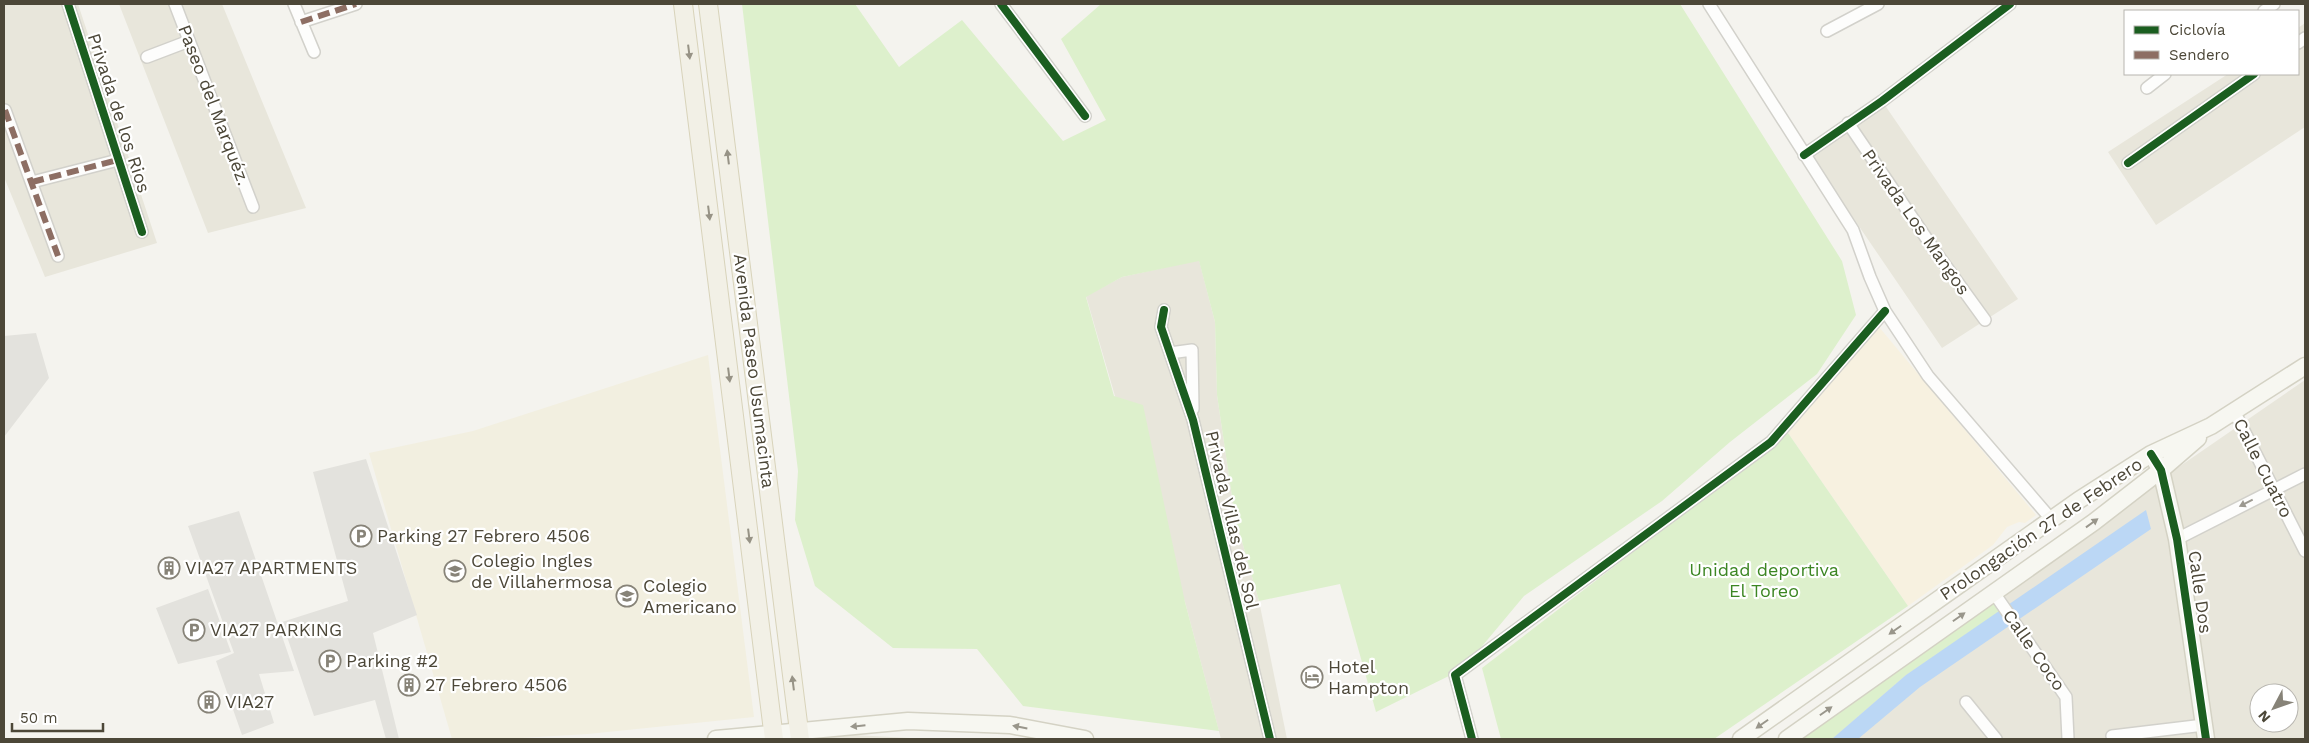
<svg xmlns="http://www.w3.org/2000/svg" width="2309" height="743" font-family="'Work Sans',sans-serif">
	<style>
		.residential { fill: #e8e6db; fill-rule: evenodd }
		.commercial { fill: #f7f1e0 }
		.education { fill: #f2efe0 }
		.green { fill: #ddf0cc }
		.parking { fill: #e3e2dd }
		.water { fill: #bbd7f5 }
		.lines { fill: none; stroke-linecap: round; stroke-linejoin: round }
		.street-casing { stroke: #d2d1cb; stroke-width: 14 }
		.secondary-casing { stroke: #d4d2c4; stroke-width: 19 }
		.primary-casing { stroke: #d8d3ba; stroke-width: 20 }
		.street { stroke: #fdfdfc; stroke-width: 11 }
		.secondary { stroke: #f7f7f1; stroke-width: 16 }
		.primary { stroke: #f2f0e6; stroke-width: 18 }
		.quiet { stroke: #8d6e63; stroke-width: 6; stroke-dasharray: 12 6; stroke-linecap: butt }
		.cycleway-casing { stroke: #fff; stroke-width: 11 }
		.cycleway { stroke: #1b5e20; stroke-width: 8 }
		.oneway { fill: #979386 }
		.oneway2 { fill: #9c9990 }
		.oneway3 { fill: #99968b }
		.labels { text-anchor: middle; stroke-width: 4.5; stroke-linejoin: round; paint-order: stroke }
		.street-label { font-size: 18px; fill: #4c4738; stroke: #fff }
		.poi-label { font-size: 18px; fill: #4c4738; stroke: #fff; text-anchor: start }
		.park-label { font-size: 18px; fill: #3c8623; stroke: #fff }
	</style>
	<rect width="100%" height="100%" fill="#f4f3ee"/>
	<path class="residential" d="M 4,4 L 78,4 L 157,243 L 45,277 L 4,177 Z
		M 119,4 L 222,4 L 306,208 L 208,233 Z
		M 2305,23 L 2305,127 L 2156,225 L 2108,152 L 2228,74 L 2298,74 L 2298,28 Z
		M 1882,101 L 2018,299 L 1942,348 L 1809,153 Z
		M 1199,260 L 1215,322 L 1217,395 L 1235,517 L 1259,601 L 1287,739 L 1221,739 L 1185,602 L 1115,396 L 1086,296 L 1122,277 Z
		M 2305,380 L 2305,739 L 1784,739 ZM 2259,693 L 2289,693 L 2289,723 L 2259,723 Z
		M 799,732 L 928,739 L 799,739 Z"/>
	<path class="commercial" d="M 1879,327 L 2036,515 L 2025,523 L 2019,522 L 2007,527 L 1993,545 L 1908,606 L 1788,433 Z"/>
	<path class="education" d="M 708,355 L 754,717 L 588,734 L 504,739 L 452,739 L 369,453 L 473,431 Z"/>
	<path class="green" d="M 742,4 L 855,4 L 899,67 L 962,20 L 1063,141 L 1106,120 L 1061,39 L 1101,4 L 1680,4 L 1842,261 L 1856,315 L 1817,374 L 1730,442 L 1662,501 L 1524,596 L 1463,669 L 1376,712 L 1340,584 L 1259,601 L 1235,517 L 1217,395 L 1215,322 L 1199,261 L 1122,277 L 1086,297 L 1114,396 L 1143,405 L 1185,602 L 1219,731 L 1023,706 L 977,649 L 893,648 L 815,586 L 795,520 L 798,471 Z
		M 1788,433 L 1908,606 L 1714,739 L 1501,739 L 1482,668 Z
		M 1994,593 L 2005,608 L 1906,675 L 1832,739 L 1789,739 Z"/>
	<path class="parking" d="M 36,333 L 49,378 L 4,437 L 4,336 Z
		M 366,459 L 417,615 L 373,633 L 399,739 L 386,739 L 375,700 L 314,716 L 282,622 L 348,601 L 313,472 Z
		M 239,511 L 294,671 L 259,674 L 274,723 L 242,735 L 216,661 L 234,653 L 188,526 Z
		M 208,589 L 231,652 L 178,664 L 156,608 Z"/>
	<path class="water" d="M 2146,510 L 2151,529 L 1920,687 L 1858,739 L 1832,739 L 1906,675 Z"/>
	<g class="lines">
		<g class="street-casing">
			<path id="street" d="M 68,4 L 142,232
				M 175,4 L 253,207
				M 294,4 L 314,52
				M 1001,4 L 1085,116
				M 1709,4 L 1853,230 L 1870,277 L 1885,311 L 1928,376 L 2051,519
				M 2264,11 L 2274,4
				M 301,22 L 356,4
				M 1827,31 L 1878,4
				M 2298,43 L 2305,38
				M 147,57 L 189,41
				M 2147,88 L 2165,74
				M 5,110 L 58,256
				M 1848,123 L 1935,251 L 1985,320
				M 1804,155 L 1882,101 L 2010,4
				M 2128,163 L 2254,74
				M 32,182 L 118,160
				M 1164,310 L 1161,327 L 1193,420 L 1270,739
				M 1170,353 L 1192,350 L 1193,409
				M 2234,411 L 2305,551
				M 2177,539 L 2305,474
				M 1994,593 L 2066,697 L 2068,739
				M 1966,702 L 1996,739
				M 2112,736 L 2204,725
				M 1472,739 L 1455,675 L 1771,442 L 1885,311"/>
		</g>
		<g class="secondary-casing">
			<path id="secondary" d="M 2156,462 L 2161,470 L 2177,539 L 2206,739
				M 716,739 L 908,721 L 1010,725 L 1085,739
				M 1741,739 L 2079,500 L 2151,454 L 2211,426 L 2305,366
				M 1787,739 L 2094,522 L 2161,470 L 2198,438"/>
		</g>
		<g class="primary-casing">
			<path id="primary" d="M 683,4 L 774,739
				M 708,4 L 800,739"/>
		</g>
		<use href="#street" class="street"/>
		<use href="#secondary" class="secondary"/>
		<use href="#primary" class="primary"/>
		<path class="quiet" d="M 301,22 L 356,4
			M 5,110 L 58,256
			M 32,182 L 118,160"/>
		<g class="cycleway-casing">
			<path id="cycleway" d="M 68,4 L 142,232
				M 1001,4 L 1085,116
				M 1804,155 L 1882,101 L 2010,4
				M 2128,163 L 2254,74
				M 1164,310 L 1161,327 L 1193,420 L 1270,739
				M 2151,454 L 2161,470 L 2177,539 L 2206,739
				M 1472,739 L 1455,675 L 1771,442 L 1885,311"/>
		</g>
		<use href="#cycleway" class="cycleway"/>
	</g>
	<defs><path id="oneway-solid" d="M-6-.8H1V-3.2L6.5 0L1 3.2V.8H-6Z" transform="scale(1.25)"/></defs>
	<g class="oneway">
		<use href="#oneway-solid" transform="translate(689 52) rotate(83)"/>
		<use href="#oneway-solid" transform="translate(728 157) rotate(-97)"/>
		<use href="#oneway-solid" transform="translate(709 213) rotate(83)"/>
		<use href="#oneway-solid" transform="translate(729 375) rotate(83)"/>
		<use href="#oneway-solid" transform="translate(749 536) rotate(83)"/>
		<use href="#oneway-solid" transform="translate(793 683) rotate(-97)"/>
	</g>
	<use class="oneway2" href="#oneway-solid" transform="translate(2246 503) rotate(153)"/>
	<g class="oneway3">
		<use href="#oneway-solid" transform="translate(2092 523) rotate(-36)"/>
		<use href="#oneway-solid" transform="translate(1959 617) rotate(-35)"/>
		<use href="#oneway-solid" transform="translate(1895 630) rotate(145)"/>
		<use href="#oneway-solid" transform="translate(1826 711) rotate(-35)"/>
		<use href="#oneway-solid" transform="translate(1762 724) rotate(145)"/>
		<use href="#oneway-solid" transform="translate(858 726) rotate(174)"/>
		<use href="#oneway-solid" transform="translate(1020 727) rotate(-169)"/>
	</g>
	<defs>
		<g id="parking-ring" transform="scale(1.125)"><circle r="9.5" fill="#fff" stroke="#878378" stroke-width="1.5"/><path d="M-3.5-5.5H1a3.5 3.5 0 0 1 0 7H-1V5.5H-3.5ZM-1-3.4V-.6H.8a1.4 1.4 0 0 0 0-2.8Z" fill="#878378"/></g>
		<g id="building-ring" transform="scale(1.125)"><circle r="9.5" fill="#fff" stroke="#878378" stroke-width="1.5"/><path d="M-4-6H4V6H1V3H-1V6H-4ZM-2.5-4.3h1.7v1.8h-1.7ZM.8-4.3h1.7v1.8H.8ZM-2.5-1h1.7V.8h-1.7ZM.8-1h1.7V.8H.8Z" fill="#878378"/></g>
		<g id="school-ring" transform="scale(1.125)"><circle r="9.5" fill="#fff" stroke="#878378" stroke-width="1.5"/><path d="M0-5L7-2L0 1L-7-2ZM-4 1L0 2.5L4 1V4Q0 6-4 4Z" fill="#878378"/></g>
		<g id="hotel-ring" transform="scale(1.125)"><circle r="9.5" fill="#fff" stroke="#878378" stroke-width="1.5"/><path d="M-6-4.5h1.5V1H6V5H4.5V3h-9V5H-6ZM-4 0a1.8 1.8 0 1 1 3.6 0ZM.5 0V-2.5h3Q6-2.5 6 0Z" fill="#878378"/></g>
	</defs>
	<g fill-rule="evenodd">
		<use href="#parking-ring" x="361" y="536"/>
		<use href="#building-ring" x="169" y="568"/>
		<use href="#school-ring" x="455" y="571"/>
		<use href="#school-ring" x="627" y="596"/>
		<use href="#parking-ring" x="194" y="630"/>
		<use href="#parking-ring" x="330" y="661"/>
		<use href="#hotel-ring" x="1312" y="677"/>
		<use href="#building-ring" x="409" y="685"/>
		<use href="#building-ring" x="209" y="702"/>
	</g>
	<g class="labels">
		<g class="street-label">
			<text transform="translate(214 105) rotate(69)" y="6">Paseo del Marquéz.</text>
			<text transform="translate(119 113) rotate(72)" y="6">Privada de los Rios</text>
			<text transform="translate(1916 222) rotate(55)" y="6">Privada Los Mangos</text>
			<text transform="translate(754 371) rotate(83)" y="6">Avenida Paseo Usumacinta</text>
			<text transform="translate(2263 468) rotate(63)" y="6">Calle Cuatro</text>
			<text transform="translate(1232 520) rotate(77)" y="6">Privada Villas del Sol</text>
			<text transform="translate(2041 529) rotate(-34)" y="6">Prolongación 27 de Febrero</text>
			<text transform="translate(2200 592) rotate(82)" y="6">Calle Dos</text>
			<text transform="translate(2034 650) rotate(55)" y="6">Calle Coco</text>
		</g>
		<g class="poi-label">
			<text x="377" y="542">Parking 27 Febrero 4506</text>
			<text x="471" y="567">Colegio Ingles<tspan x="471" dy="21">de Villahermosa</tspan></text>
			<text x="185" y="574">VIA27 APARTMENTS</text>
			<text x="643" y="592">Colegio<tspan x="643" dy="21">Americano</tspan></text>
			<text x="210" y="636">VIA27 PARKING</text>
			<text x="346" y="667">Parking #2</text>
			<text x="1328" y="673">Hotel<tspan x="1328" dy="21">Hampton</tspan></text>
			<text x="425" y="691">27 Febrero 4506</text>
			<text x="225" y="708">VIA27</text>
		</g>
		<g class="park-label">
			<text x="1764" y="576">Unidad deportiva<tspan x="1764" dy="21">El Toreo</tspan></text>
		</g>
	</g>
	<rect width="2309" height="743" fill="none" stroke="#4c4738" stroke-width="10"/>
	<rect x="2124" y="10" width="175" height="65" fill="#ffffff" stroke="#b7b5af"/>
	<rect x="2134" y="26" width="25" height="8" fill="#1b5e20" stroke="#b7b5af"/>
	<text x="2169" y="35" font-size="15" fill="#4c4738">Ciclovía</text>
	<rect x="2134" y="51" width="25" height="8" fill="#8d6e63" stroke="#b7b5af"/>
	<text x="2169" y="60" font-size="15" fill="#4c4738">Sendero</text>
	<g transform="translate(2274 708) rotate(229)"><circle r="24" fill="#ffffff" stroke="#b7b5af"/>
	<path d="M0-4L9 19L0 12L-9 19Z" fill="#878378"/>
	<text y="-8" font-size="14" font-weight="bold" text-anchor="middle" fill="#4c4738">N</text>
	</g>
	<path d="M12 723v8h91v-8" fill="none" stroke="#4c4738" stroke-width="2.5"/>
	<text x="20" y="723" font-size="15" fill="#4c4738" stroke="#ffffff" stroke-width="4" paint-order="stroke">50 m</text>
</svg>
